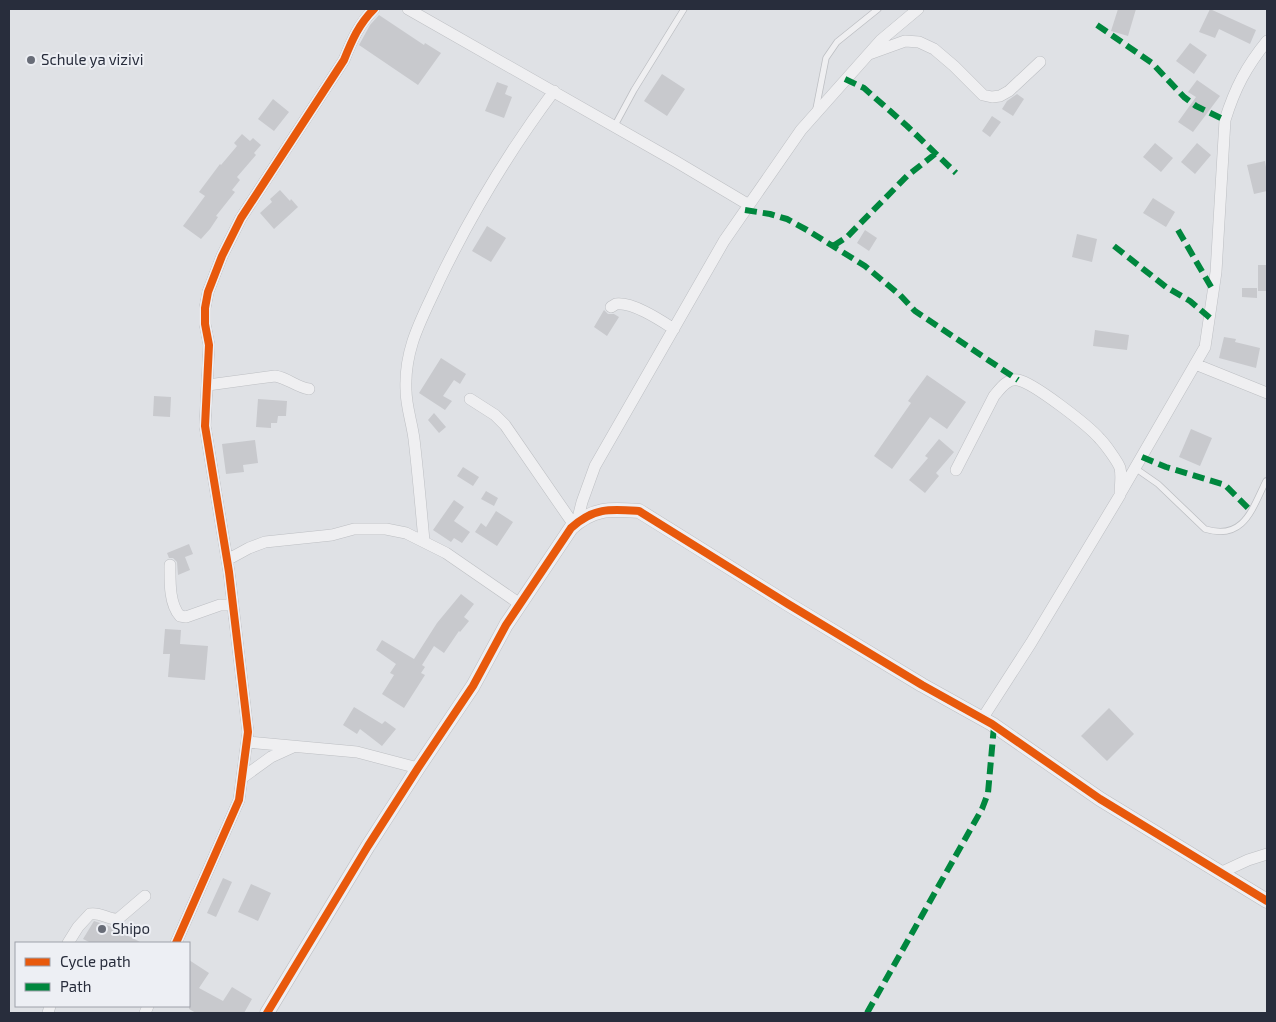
<svg xmlns="http://www.w3.org/2000/svg" width="1276" height="1022" font-family="'Exo 2',sans-serif">
	<style>
		.building { fill: #c8c9cd }
		.lines { fill: none; stroke-linecap: round; stroke-linejoin: round }
		.service-casing { stroke: #bdbfc3; stroke-width: 7 }
		.minor-casing { stroke: #bdbfc3; stroke-width: 12 }
		.tertiary-casing { stroke: #bdbfc3; stroke-width: 15 }
		.service { stroke: #efeff1; stroke-width: 5.5 }
		.minor { stroke: #efeff1; stroke-width: 11 }
		.tertiary { stroke: #efeff1; stroke-width: 14 }
		.quiet { stroke: #00873e; stroke-width: 6; stroke-dasharray: 12 6; stroke-linecap: butt }
		.cycleway-casing { stroke: #edeff4; stroke-width: 11 }
		.cycleway { stroke: #e8590c; stroke-width: 8 }
		.poi-dot { fill: #686c77; stroke: #edeff4; stroke-width: 2 }
		.labels { text-anchor: middle; stroke-width: 4; stroke-linejoin: round; paint-order: stroke }
		.poi-label { font-size: 15px; fill: #282d3c; stroke: #edeff4; text-anchor: start }
	</style>
	<rect width="100%" height="100%" fill="#dfe1e5"/>
	<path class="building" d="M 1118,9 L 1136,9 L 1128,36 L 1111,31 Z
		M 1210,9 L 1256,30 L 1250,44 L 1219,29 L 1215,38 L 1199,32 Z
		M 379,15 L 424,45 L 425,43 L 441,53 L 418,85 L 359,45 L 370,25 Z
		M 1190,43 L 1207,55 L 1194,74 L 1176,61 Z
		M 662,74 L 685,89 L 667,116 L 644,101 Z
		M 1197,80 L 1220,96 L 1193,132 L 1178,122 L 1196,97 L 1188,92 Z
		M 497,82 L 508,86 L 505,94 L 512,97 L 504,118 L 485,111 Z
		M 1017,94 L 1024,99 L 1013,116 L 1002,109 L 1007,101 Z
		M 273,99 L 289,112 L 274,131 L 258,119 Z
		M 992,116 L 1001,122 L 990,137 L 982,131 Z
		M 242,134 L 250,141 L 253,138 L 261,145 L 254,153 L 256,155 L 237,177 L 240,180 L 232,190 L 235,192 L 216,216 L 218,217 L 210,229 L 201,239 L 183,226 L 205,196 L 199,192 L 220,164 L 221,165 L 237,146 L 234,143 Z
		M 1155,143 L 1173,158 L 1161,172 L 1143,157 Z
		M 1197,143 L 1211,155 L 1195,174 L 1181,162 Z
		M 1265,161 L 1267,173 L 1267,191 L 1254,194 L 1247,165 Z
		M 280,190 L 290,201 L 291,199 L 298,207 L 274,229 L 260,213 L 272,202 L 270,199 Z
		M 1153,198 L 1175,212 L 1166,227 L 1143,213 Z
		M 487,226 L 506,238 L 491,262 L 472,251 Z
		M 865,230 L 877,238 L 869,251 L 857,243 Z
		M 1077,234 L 1097,239 L 1092,262 L 1072,257 Z
		M 1258,265 L 1267,265 L 1267,291 L 1258,291 Z
		M 1242,288 L 1257,288 L 1257,298 L 1242,297 Z
		M 604,310 L 608,314 L 614,314 L 619,317 L 607,336 L 594,327 Z
		M 1095,330 L 1129,335 L 1127,350 L 1093,346 Z
		M 1224,337 L 1236,339 L 1235,342 L 1260,348 L 1256,368 L 1219,358 Z
		M 441,358 L 466,374 L 460,384 L 454,380 L 443,396 L 452,401 L 445,410 L 419,393 Z
		M 927,375 L 966,402 L 947,429 L 930,417 L 892,469 L 874,456 L 911,403 L 908,401 Z
		M 154,396 L 171,397 L 170,417 L 153,416 Z
		M 258,399 L 287,401 L 286,416 L 278,416 L 277,423 L 271,423 L 271,428 L 256,427 Z
		M 434,413 L 446,427 L 439,433 L 428,420 Z
		M 1191,429 L 1212,438 L 1200,466 L 1179,457 Z
		M 939,439 L 954,452 L 936,473 L 939,476 L 925,493 L 909,480 L 928,458 L 925,456 Z
		M 255,440 L 258,463 L 243,465 L 244,472 L 226,474 L 222,444 Z
		M 463,467 L 479,477 L 473,486 L 457,476 Z
		M 486,491 L 498,498 L 494,506 L 481,499 Z
		M 454,500 L 464,507 L 454,521 L 470,532 L 462,543 L 454,538 L 451,542 L 433,530 Z
		M 496,511 L 513,522 L 497,546 L 475,532 L 481,523 L 486,527 Z
		M 189,544 L 193,554 L 185,557 L 190,570 L 178,575 L 177,562 L 173,558 L 169,558 L 167,553 Z
		M 461,594 L 474,604 L 464,617 L 469,621 L 460,632 L 459,631 L 444,653 L 434,646 L 422,665 L 425,667 L 421,673 L 425,675 L 404,708 L 382,694 L 394,675 L 390,673 L 396,664 L 376,650 L 382,640 L 414,659 L 437,623 Z
		M 165,629 L 181,630 L 180,644 L 208,646 L 205,680 L 168,677 L 170,654 L 163,654 Z
		M 354,707 L 382,724 L 385,721 L 396,729 L 382,746 L 360,729 L 357,734 L 343,725 Z
		M 1109,708 L 1134,734 L 1107,761 L 1081,736 Z
		M 223,878 L 232,882 L 216,917 L 207,913 Z
		M 251,884 L 271,893 L 258,921 L 238,912 Z
		M 94,921 L 109,926 L 142,943 L 91,943 L 83,939 Z
		M 189,960 L 209,973 L 199,988 L 223,1001 L 232,987 L 252,999 L 244,1013 L 196,1013 L 189,1009 Z"/>
	<g class="lines">
		<g class="service-casing">
			<path id="service" d="M 816,109 L 826,58 L 837,42 L 878,9
				M 614,127 L 634,90 L 684,9
				M 1135,468 L 1158,484 L 1205,529 C 1244,541 1252,509 1266,481"/>
		</g>
		<g class="minor-casing">
			<path id="minor" d="M 408,9 L 675,161 L 749,205
				M 869,54 L 905,41 L 919,42 L 934,49 L 954,66 L 983,95 L 992,97 L 1000,96 L 1009,91 L 1040,62
				M 611,307 L 616,304 C 633,302 660,320 674,329
				M 1195,364 L 1267,393
				M 208,385 L 275,376 C 288,378 296,387 309,389
				M 470,399 L 495,415 L 505,425 L 574,525
				M 956,470 L 994,396 C 1000,389 1007,378 1018,380 C 1034,383 1089,426 1100,439 C 1105,444 1118,462 1120,468 C 1122,476 1120,487 1120,495 L 1031,643 L 982,719
				M 1120,494 L 1205,347 L 1216,272 L 1225,120 C 1235,88 1246,67 1267,41
				M 577,522 L 582,502 L 595,466 L 724,241 L 801,130 L 881,40 L 918,9
				M 424,541 C 421,507 418,473 414,439 C 412,423 406,406 406,390 C 404,347 423,317 440,279 C 472,213 510,150 554,91
				M 227,560 L 249,548 L 265,542 L 332,535 L 354,529 L 386,529 L 406,533 L 446,553 L 520,604
				M 170,565 C 170,581 169,604 180,616 L 186,617 L 220,605 L 233,605
				M 247,742 L 357,752 L 418,768
				M 242,778 L 271,757 L 293,747
				M 1220,873 L 1248,860 L 1267,854
				M 68,943 L 78,927 L 90,914 C 101,912 108,920 118,919 L 145,896
				M 176,943 L 239,800 L 248,732 L 229,572 L 205,426 L 209,345 L 205,324 L 205,308 L 208,292 L 222,256 L 241,218 L 344,60 C 352,40 359,24 374,9
				M 48,1013 L 50,1006
				M 145,1013 L 148,1006"/>
		</g>
		<g class="tertiary-casing">
			<path id="tertiary" d="M 267,1013 L 368,846 L 418,768 L 473,686 L 506,625 L 571,528 C 594,507 611,509 639,511 L 788,604 L 922,685 L 992,724 L 1100,799 L 1267,901"/>
		</g>
		<use href="#service" class="service"/>
		<use href="#minor" class="minor"/>
		<use href="#tertiary" class="tertiary"/>
		<path class="quiet" d="M 1097,25 L 1152,63 L 1184,97 L 1196,106 L 1225,120
			M 845,79 L 864,88 L 907,126 L 956,173
			M 745,210 L 770,214 L 787,219 L 807,230 L 865,266 L 900,295 L 915,311 L 1018,380
			M 1178,230 L 1214,292
			M 833,246 L 847,237 L 907,176 L 935,154
			M 1114,246 L 1166,287 L 1190,301 L 1210,318
			M 1142,457 L 1166,467 L 1225,485 L 1251,511
			M 867,1013 L 982,809 L 988,793 L 994,726"/>
		<g class="cycleway-casing">
			<path id="cycleway" d="M 176,943 L 239,800 L 248,732 L 229,572 L 205,426 L 209,345 L 205,324 L 205,308 L 208,292 L 222,256 L 241,218 L 344,60 C 352,40 359,24 374,9
				M 267,1013 L 368,846 L 418,768 L 473,686 L 506,625 L 571,528 C 594,507 611,509 639,511 L 788,604 L 922,685 L 992,724 L 1100,799 L 1267,901"/>
		</g>
		<use href="#cycleway" class="cycleway"/>
	</g>
	<g class="poi-dot">
		<circle cx="31" cy="60" r="5"/>
		<circle cx="102" cy="929" r="5"/>
	</g>
	<g class="labels">
		<g class="poi-label">
			<text x="41" y="65">Schule ya vizivi</text>
			<text x="112" y="934">Shipo</text>
		</g>
	</g>
	<rect width="1276" height="1022" fill="none" stroke="#282d3c" stroke-width="20"/>
	<rect x="15" y="942" width="175" height="65" fill="#edeff4" stroke="#9ea1aa"/>
	<rect x="25" y="958" width="25" height="8" fill="#e8590c" stroke="#9ea1aa"/>
	<text x="60" y="967" font-size="15" fill="#282d3c">Cycle path</text>
	<rect x="25" y="983" width="25" height="8" fill="#00873e" stroke="#9ea1aa"/>
	<text x="60" y="992" font-size="15" fill="#282d3c">Path</text>
</svg>
